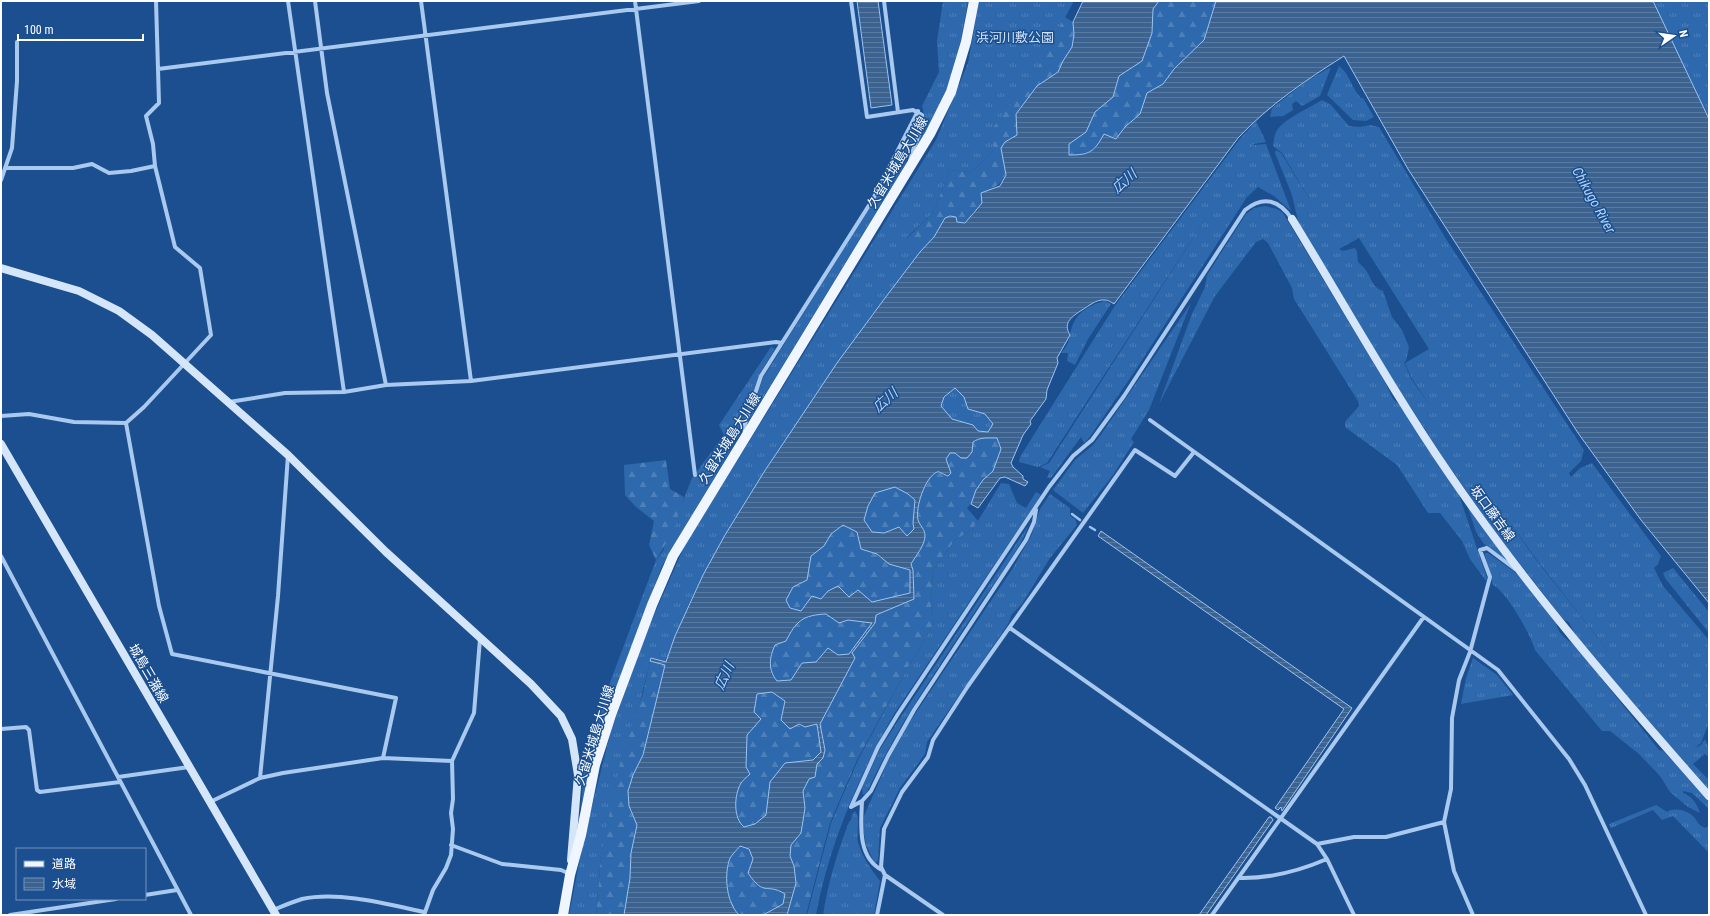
<svg xmlns="http://www.w3.org/2000/svg" width="1710" height="916" font-family="'Roboto Condensed','Noto Sans JP',sans-serif">
	<style>
		.grass { fill: url(#grass-tufts); fill-rule: evenodd }
		.forest { fill: url(#forest-firs) }
		.water { fill: url(#water-rules); stroke: #9cc4f0; fill-rule: evenodd }
		.lines { fill: none; stroke-linecap: round; stroke-linejoin: round }
		.stream { stroke: #9cc4f0; stroke-width: 2.5 }
		.street { stroke: #a9c9ee; stroke-width: 4 }
		.secondary { stroke: #d6e6fa; stroke-width: 8 }
		.primary { stroke: #f0f6ff; stroke-width: 10 }
		.labels { text-anchor: middle; stroke-width: 3; stroke-linejoin: round; paint-order: stroke }
		.park-label { font-size: 13px; fill: #cfe3fa; stroke: #1b4f8f }
		.street-label { font-size: 13px; fill: #fff; stroke: #1b4f8f }
		.water-label { font-size: 14px; font-style: italic; fill: #b5d3f5; stroke: #1b4f8f }
	</style>
	<defs>
		<pattern id="grass-tufts" width="24" height="20" patternUnits="userSpaceOnUse"><rect width="24" height="20" fill="#2e69ad"/><path d="M3 7l-1-3M5 7V3M7 7l1-3M15 17l-1-3M17 17v-4M19 17l1-3" fill="none" stroke="#4d80b9"/></pattern>
		<pattern id="forest-firs" width="22" height="20" patternUnits="userSpaceOnUse"><rect width="22" height="20" fill="#2e69ad"/><path d="M5 1l3.5 6h-7zM16 11l3.5 6h-7z" fill="#4d80b9"/></pattern>
		<pattern id="water-rules" width="6" height="5" patternUnits="userSpaceOnUse"><rect width="6" height="5" fill="#3c6290"/><path d="M0 2.5h6" fill="none" stroke="#597aa1"/></pattern>
	</defs>
	<rect width="100%" height="100%" fill="#1b4f8f"/>
	<path class="grass" d="M 943,1 L 968,1 L 961,40 L 946,92 L 915,152 C 920,136 928,122 922,106 L 939,72 L 937,41 Z
		M 979,1 L 1074,1 L 994,150 L 972,172 L 950,170 L 933,213 L 907,237 L 913,250 L 920,252 C 874,312 830,373 788,436 C 740,507 693,581 666,662 L 651,658 L 601,855 L 596,915 L 569,915 L 584,838 L 611,731 L 646,633 L 685,545 L 936,140 L 968,63 Z
		M 1653,1 L 1709,1 L 1709,119 L 1702,107 Z
		M 1339,66 C 1351,75 1351,88 1361,98 L 1363,98 L 1374,117 L 1366,121 L 1353,120 L 1327,95 Z
		M 1331,67 L 1320,96 L 1302,106 L 1296,101 L 1292,104 L 1293,110 L 1283,116 L 1270,117 L 1272,108 L 1307,81 Z
		M 1322,100 L 1330,104 L 1349,126 L 1360,127 L 1370,125 L 1379,127 L 1446,239 L 1584,450 L 1581,461 L 1569,473 L 1571,477 L 1580,468 L 1592,463 L 1661,556 L 1658,564 L 1654,568 L 1663,586 L 1709,640 L 1709,723 L 1701,743 L 1695,748 L 1701,745 L 1705,739 L 1709,749 L 1709,758 L 1705,754 L 1693,764 L 1709,780 L 1709,790 L 1636,709 L 1574,633 L 1569,622 L 1563,619 L 1499,537 L 1446,462 L 1377,355 L 1299,225 L 1292,195 L 1275,153 L 1276,150 L 1281,153 L 1313,205 L 1282,153 L 1273,146 C 1274,140 1274,135 1277,130 C 1287,117 1308,109 1322,100 ZM 1359,238 L 1429,349 L 1405,363 L 1412,379 L 1432,408 L 1411,379 L 1404,362 L 1406,361 L 1409,347 L 1402,330 L 1392,317 L 1383,291 C 1372,287 1373,281 1367,272 C 1365,268 1361,265 1358,262 L 1357,252 L 1355,248 L 1343,251 L 1339,249 ZM 1496,502 L 1533,555 L 1617,662 L 1533,556 Z
		M 918,118 L 919,125 L 905,165 L 747,424 L 763,378 L 875,199 Z
		M 1256,121 L 1266,142 L 1254,144 L 1250,151 L 1254,145 L 1266,144 L 1291,211 L 1274,196 L 1258,187 L 1247,197 L 1135,371 L 1089,438 L 1084,443 L 1081,437 L 1051,478 L 1047,478 L 1050,471 L 1040,467 L 1049,463 L 1211,210 L 1047,463 L 1038,467 L 1019,462 L 1020,457 L 1114,307 L 1239,140 Z
		M 1265,206 L 1277,209 L 1283,213 L 1385,382 L 1393,399 L 1401,406 L 1457,489 L 1487,578 L 1486,581 L 1470,559 L 1462,541 L 1440,513 L 1428,513 L 1397,465 L 1345,427 L 1345,422 L 1359,406 L 1358,401 L 1294,299 L 1292,288 L 1268,243 L 1263,239 L 1256,242 L 1215,296 L 1159,404 L 1192,314 L 1205,287 L 1207,275 L 1246,214 L 1254,208 Z
		M 1105,301 L 1111,304 L 1088,339 L 1075,365 L 1067,361 L 1068,353 L 1061,353 C 1071,342 1068,339 1072,327 C 1076,313 1091,304 1105,301 Z
		M 1191,303 L 1149,410 L 1131,439 L 1134,442 L 1113,475 L 1083,513 L 1053,490 L 1075,460 L 1092,446 L 1100,436 Z
		M 771,347 L 775,349 L 760,373 L 739,436 L 662,566 L 607,713 L 581,811 L 584,765 L 600,709 L 656,560 L 663,551 L 692,478 L 724,435 L 719,425 Z
		M 955,388 L 964,397 L 968,409 L 985,414 L 994,425 L 988,432 L 978,431 L 973,425 L 952,419 L 941,406 L 944,397 Z
		M 1001,483 L 1009,484 L 1017,503 L 1026,508 L 1036,492 L 1041,495 L 894,714 C 859,776 829,844 816,915 L 807,915 L 831,823 L 858,760 L 903,676 L 934,623 L 931,605 L 933,570 L 955,540 L 973,529 Z
		M 1050,494 L 1070,508 L 1070,516 L 1075,519 L 1077,525 L 1050,558 L 1022,604 L 1012,614 L 1008,624 L 927,742 L 925,754 L 900,788 L 880,828 L 878,860 L 877,862 L 874,862 L 866,845 L 863,828 L 864,816 L 888,761 L 907,726 L 1013,568 L 1032,534 L 1040,509 Z
		M 1467,505 L 1509,563 L 1484,544 L 1476,532 Z
		M 1028,526 C 1023,545 992,586 980,604 C 941,664 900,721 870,786 L 866,793 L 863,795 L 862,788 L 880,749 L 898,721 Z
		M 1485,553 L 1488,553 L 1523,578 L 1556,622 C 1557,634 1567,639 1576,647 L 1659,750 L 1663,751 L 1709,800 L 1709,809 L 1692,793 L 1683,791 L 1683,793 C 1692,796 1697,804 1700,813 L 1688,807 L 1670,792 L 1660,776 L 1639,754 L 1610,731 L 1602,731 L 1535,650 C 1531,635 1506,591 1493,585 L 1485,556 Z
		M 1673,568 L 1709,612 L 1709,633 L 1665,578 L 1663,573 Z
		M 1473,658 L 1497,675 L 1513,695 L 1461,704 L 1466,678 Z
		M 1656,805 L 1667,812 C 1674,807 1687,810 1694,817 C 1698,822 1698,825 1705,828 L 1709,826 L 1709,853 L 1673,816 L 1662,820 L 1653,810 L 1611,828 L 1609,824 Z
		M 855,811 C 861,820 856,832 858,842 C 862,857 871,869 880,881 L 874,915 L 823,915 C 828,883 837,853 849,822 L 851,820 L 852,814 Z"/>
	<path class="forest" d="M 1159,1 L 1216,1 L 1204,40 L 1174,69 L 1163,84 L 1147,93 L 1140,115 L 1125,127 L 1116,139 L 1104,135 C 1094,152 1089,155 1069,155 L 1068,144 L 1086,132 L 1095,112 L 1113,97 L 1119,76 L 1142,61 L 1152,33 L 1153,9 Z
		M 1065,17 L 1073,22 L 1074,35 L 1072,47 L 1063,61 L 1058,72 L 1037,86 L 1020,108 L 1016,116 L 1017,135 L 1005,142 C 1005,171 1013,182 981,193 L 982,203 L 972,213 L 968,221 L 961,223 L 945,218 L 934,237 L 920,252 L 913,251 L 907,238 L 933,213 L 950,170 L 972,172 L 994,150 L 990,132 L 1039,65 Z
		M 979,438 L 997,438 L 1001,449 L 993,471 L 983,480 L 976,490 L 971,504 L 967,508 L 978,521 L 973,529 L 955,540 L 933,570 L 931,605 L 934,623 L 903,676 L 857,760 L 830,823 L 806,915 L 787,915 L 796,883 L 794,866 L 790,856 L 791,845 L 801,832 L 805,808 L 803,791 L 809,779 L 815,777 L 817,764 L 823,758 L 825,750 L 820,724 L 852,653 L 875,623 L 876,615 L 914,598 L 913,570 L 911,564 C 915,557 925,545 925,537 C 925,529 920,526 918,520 C 915,507 926,474 939,472 L 945,475 L 947,465 L 946,459 L 950,453 L 955,452 L 961,458 L 972,452 L 973,442 Z
		M 666,460 L 670,489 L 684,497 L 672,534 L 656,560 L 649,545 L 654,521 L 636,507 L 625,495 L 624,465 Z
		M 895,486 L 908,494 L 915,500 L 913,523 L 914,529 L 907,537 L 898,527 L 884,533 L 872,532 L 864,519 L 868,506 L 875,493 Z
		M 843,525 L 857,532 L 861,549 L 877,554 L 889,564 L 910,570 L 910,593 L 872,603 L 858,590 L 849,597 L 828,591 L 821,599 L 812,596 L 801,611 L 790,608 L 786,601 L 793,587 L 807,580 L 811,556 L 824,546 L 831,534 Z
		M 826,614 L 839,623 L 848,620 L 872,623 L 849,654 L 838,655 L 828,648 L 816,662 L 802,663 L 791,680 L 777,681 C 768,670 769,658 775,645 L 786,641 C 796,621 803,615 826,614 Z
		M 650,661 L 665,665 L 643,755 L 633,775 L 628,791 L 630,810 L 637,825 L 631,853 L 630,878 L 624,915 L 596,915 L 601,855 L 623,749 L 643,693 Z
		M 772,692 L 785,701 L 781,720 L 805,727 L 817,724 L 821,753 L 813,760 L 785,763 L 770,782 L 766,815 L 755,824 L 744,827 C 733,818 734,795 741,783 C 743,780 747,777 750,774 L 746,767 L 747,735 L 761,719 L 754,712 L 757,694 Z
		M 740,846 L 749,848 L 753,859 L 748,873 C 764,898 766,882 785,894 L 784,904 L 763,915 L 739,915 C 727,903 724,878 729,861 C 730,856 737,850 740,846 Z"/>
	<path class="water" d="M 857,1 L 878,1 L 892,105 L 871,108 Z
		M 1083,1 L 1159,1 L 1153,9 L 1152,33 L 1142,61 L 1119,76 L 1113,97 L 1095,112 L 1086,132 L 1069,144 L 1069,155 C 1090,155 1094,152 1104,134 L 1116,139 L 1125,127 L 1140,114 L 1147,93 L 1163,84 L 1174,69 L 1204,40 L 1216,1 L 1653,1 L 1709,119 L 1709,603 L 1641,520 L 1578,433 L 1408,169 L 1344,56 C 1306,80 1269,105 1238,138 L 1114,304 C 1111,302 1108,300 1105,300 C 1096,299 1089,306 1082,310 C 1073,316 1062,322 1070,335 L 1057,358 L 1058,363 L 1047,390 L 1046,399 L 1030,421 L 1031,424 L 1023,435 L 1011,463 L 1013,467 L 1023,476 L 1023,479 L 1028,482 L 1025,486 L 1005,477 L 1000,478 L 978,508 L 971,504 L 976,490 L 983,480 L 993,471 L 1001,449 L 997,438 C 988,438 980,437 973,442 L 972,452 L 967,458 L 961,458 L 955,453 L 950,453 L 946,459 L 951,473 L 948,476 C 944,475 940,471 937,472 C 925,477 915,508 918,520 C 920,526 925,529 925,536 C 925,545 915,557 911,564 L 913,570 L 914,599 L 876,615 L 875,623 L 852,653 L 855,658 L 820,724 L 825,750 L 823,758 L 817,764 L 815,777 L 809,779 L 803,791 L 805,808 L 801,833 L 791,845 L 790,856 L 794,866 L 796,883 L 787,915 L 763,915 L 783,904 L 785,894 C 766,882 765,898 748,873 L 753,859 L 749,849 L 740,846 C 737,850 730,856 729,861 C 724,878 727,903 739,915 L 624,915 L 630,878 L 631,853 L 637,825 L 629,806 L 628,791 L 633,775 L 643,755 L 665,665 L 650,661 L 651,658 L 666,662 L 675,636 L 703,575 L 725,535 L 764,472 L 837,363 L 885,298 L 920,252 L 934,237 L 945,218 L 950,216 L 956,217 L 957,222 L 965,223 L 982,203 L 981,193 L 1000,186 L 1006,175 L 1001,148 L 1005,142 L 1017,135 L 1016,114 L 1037,86 L 1058,72 L 1063,61 L 1072,47 L 1074,35 L 1073,22 ZM 955,388 L 964,397 L 968,409 L 985,414 L 993,424 L 988,432 L 978,431 L 973,425 L 952,419 L 941,406 L 944,397 ZM 895,487 L 908,494 L 915,500 L 913,523 L 914,529 L 907,536 L 899,527 L 884,533 L 872,532 L 864,520 L 868,506 L 875,493 ZM 843,525 L 857,532 L 861,549 L 877,554 L 889,564 L 910,570 L 910,593 L 872,602 L 858,590 L 849,597 L 838,586 L 828,591 L 821,599 L 812,596 L 801,611 L 790,608 L 786,600 L 793,587 L 807,580 L 811,556 L 824,546 L 831,534 ZM 826,614 L 839,623 L 848,620 L 872,623 L 849,654 L 838,655 L 828,648 L 816,662 L 802,663 L 791,680 L 777,681 C 768,670 769,658 775,645 L 786,641 C 796,621 803,615 826,614 ZM 772,692 L 785,701 L 781,720 L 790,729 L 799,724 L 805,727 L 817,724 L 821,752 L 813,760 L 785,763 L 770,782 L 766,815 L 755,824 L 744,827 C 733,818 734,795 741,783 C 743,780 747,777 750,774 L 746,767 L 747,735 L 761,719 L 754,712 L 757,694 Z
		M 1101,531 L 1352,708 L 1282,811 L 1281,807 L 1278,810 L 1275,808 L 1344,709 L 1098,536 Z
		M 1269,817 L 1271,817 L 1273,820 L 1206,915 L 1199,915 Z"/>
	<g class="lines">
		<path class="stream" d="M 1072,514 L 1080,520
			M 1090,527 L 1095,530"/>
		<path class="street" d="M 288,1 L 344,392
			M 315,1 L 327,93 L 386,385
			M 421,1 L 471,381
			M 635,1 L 695,475
			M 851,1 L 867,117 L 913,110 L 922,115 C 924,131 912,146 910,162
			M 884,1 L 898,112
			M 158,69 L 699,1
			M 5,168 L 73,168 L 92,164 L 109,173 L 131,171 L 155,166
			M 1,180 L 12,148 L 17,81 L 17,42
			M 229,402 L 285,393 L 344,392 L 386,385 L 471,381 L 776,342 L 782,343
			M 1,416 L 29,414 L 74,422 L 126,423 L 144,407 L 211,335 L 200,268 L 175,247 L 155,166 L 153,144 L 146,116 L 159,103 L 156,1
			M 1150,420 L 1498,670 L 1569,759 L 1585,785 L 1646,915
			M 126,423 L 159,606 L 172,654 L 396,698 L 383,758
			M 745,433 L 744,427 L 761,376 L 873,199 L 918,111
			M 1,556 L 191,915
			M 1010,628 L 1317,844 L 1327,859 L 1354,915
			M 1,729 L 26,727 L 29,730 L 37,790 L 40,792 L 120,782
			M 118,777 L 189,767
			M 260,778 L 278,596 L 288,455
			M 862,801 C 861,824 857,857 882,870
			M 210,802 L 260,778 L 283,773 L 383,758 L 452,761
			M 851,807 L 878,747 L 898,714 L 1049,487 L 1073,456 L 1092,440 L 1124,396 L 1245,210 C 1264,195 1279,200 1292,219
			M 851,807 L 862,801 L 871,791 L 888,756 L 914,710 L 1026,540 L 1034,522 L 1036,510
			M 1317,844 L 1354,837 L 1386,837 L 1444,822
			M 451,845 L 502,864 L 561,870 L 570,874
			M 1238,878 C 1269,879 1299,871 1327,859
			M 145,895 L 177,890
			M 273,910 C 283,906 292,902 302,899 C 339,891 387,904 424,912
			M 10,915 L 116,899
			M 424,915 L 433,890 L 446,868 L 451,855 L 453,829 L 451,813 L 453,799 L 452,761 L 474,713 L 480,639
			M 877,915 L 885,875
			M 943,915 L 885,875 L 881,867 L 884,829 L 902,792 L 928,757 L 933,740 L 968,686 L 1135,450 L 1175,476 L 1194,452
			M 1212,915 L 1423,618
			M 1473,915 L 1454,871 L 1444,822 L 1451,789 L 1452,718 L 1459,680 L 1470,652 L 1490,577 L 1480,550 L 1487,548 L 1515,569"/>
		<path class="secondary" d="M 1292,219 C 1344,304 1393,392 1450,475 C 1528,589 1618,693 1709,796
			M 1,268 L 79,291 L 119,311 L 152,335 L 288,455 L 386,552 L 531,684 L 561,716 L 572,739 L 578,775 L 571,860
			M 1,444 L 276,915"/>
		<path class="primary" d="M 563,915 L 570,875 L 581,835 L 595,765 L 611,715 L 652,605 L 673,556 L 930,134 L 951,92 L 966,42 L 974,1"/>
	</g>
	<g class="labels">
		<g class="park-label">
			<text x="1015" y="42">浜河川敷公園</text>
		</g>
		<g class="street-label">
			<text transform="translate(897 162) rotate(-59)" y="5">久留米城島大川線</text>
			<text transform="translate(729 438) rotate(-58)" y="5">久留米城島大川線</text>
			<text transform="translate(1493 513) rotate(54)" y="5">坂口藤吉線</text>
			<text transform="translate(149 673) rotate(60)" y="5">城島三潴線</text>
			<text transform="translate(594 735) rotate(-73)" y="5">久留米城島大川線</text>
		</g>
		<g class="water-label">
			<text transform="translate(1124 181) rotate(-42)" y="5">広川</text>
			<text transform="translate(1594 200) rotate(61)" y="5">Chikugo River</text>
			<text transform="translate(885 400) rotate(-42)" y="5">広川</text>
			<text transform="translate(724 676) rotate(-65)" y="5">広川</text>
		</g>
	</g>
	<rect width="1710" height="916" fill="none" stroke="#ffffff" stroke-width="4"/>
	<rect x="16" y="848" width="130" height="52" fill="#1b4f8f" stroke="#7695bc"/>
	<rect x="24" y="861" width="20" height="6" fill="#f0f6ff" stroke="#7695bc"/>
	<text x="52" y="868" font-size="12" fill="#ffffff">道路</text>
	<rect x="24" y="878" width="20" height="12" fill="url(#water-rules)" stroke="#7695bc"/>
	<text x="52" y="888" font-size="12" fill="#ffffff">水域</text>
	<g transform="translate(1674 36) rotate(77)" stroke="#1b4f8f" stroke-width="3" paint-order="stroke">
	<path d="M0-3L7 15L0 10L-7 15Z" fill="#ffffff"/>
	<text y="-6" font-size="11" font-weight="bold" text-anchor="middle" fill="#ffffff">N</text>
	</g>
	<path d="M18 34v6h125v-6" fill="none" stroke="#ffffff" stroke-width="2"/>
	<text x="24" y="34" font-size="12" fill="#ffffff" stroke="#1b4f8f" stroke-width="3" paint-order="stroke">100 m</text>
</svg>
